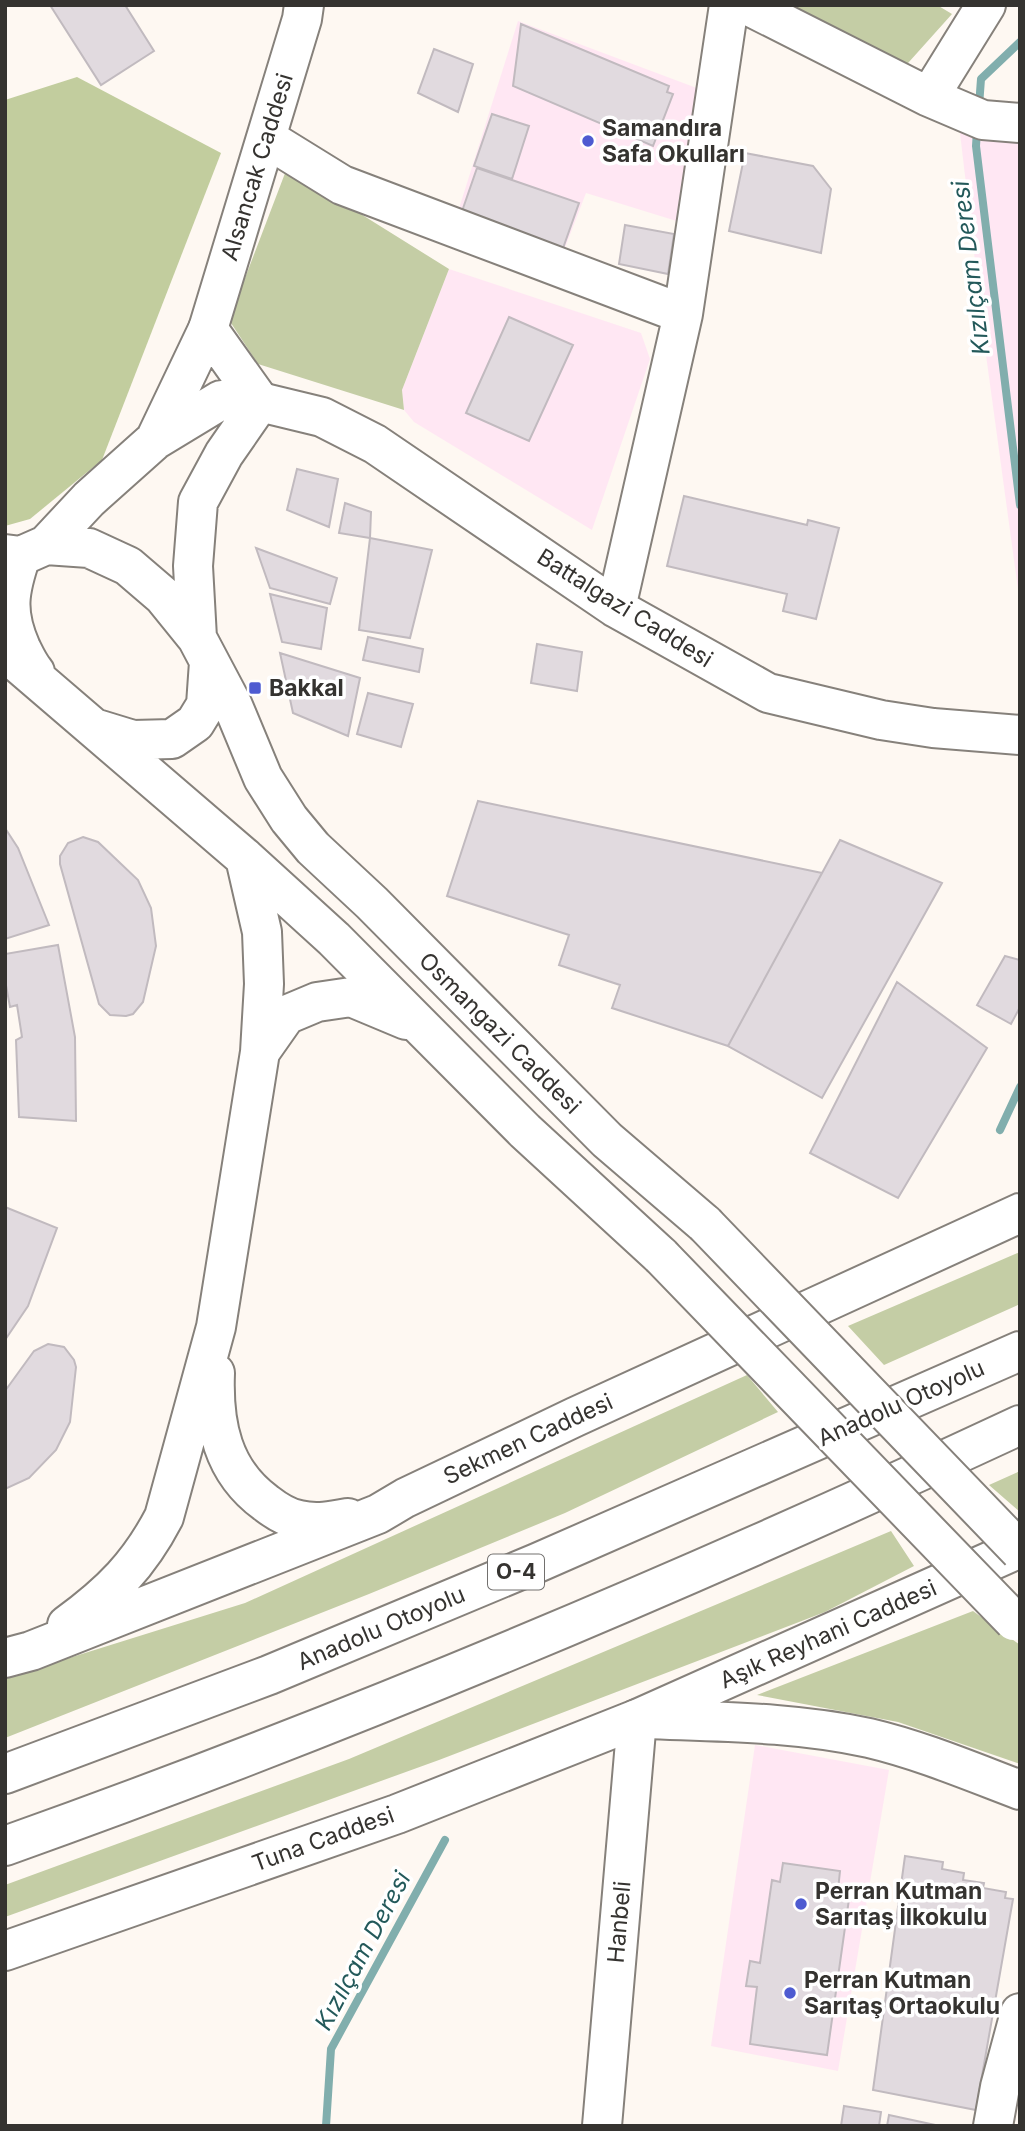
<svg xmlns="http://www.w3.org/2000/svg" width="1025" height="2131" font-family="Inter,sans-serif">
	<style>
		.education { fill: #ffe7f3 }
		.green { fill: #c4cda5 }
		.forest { fill: #c2cd9e }
		.lines { fill: none; stroke-linecap: round; stroke-linejoin: round }
		.stream { stroke: #81aead; stroke-width: 8 }
		.building { fill: #e1dadf; stroke: #c1babf; stroke-width: 2 }
		.minor-casing { stroke: #86817b; stroke-width: 42 }
		.major-casing { stroke: #86817b; stroke-width: 42 }
		.highway-casing { stroke: #86817b; stroke-width: 42 }
		.minor { stroke: #fff; stroke-width: 38 }
		.major { stroke: #fff; stroke-width: 38 }
		.highway { stroke: #fff; stroke-width: 38 }
		.major-bridge-casing { stroke: #86817b; stroke-width: 42; stroke-linecap: butt }
		.major-bridge { stroke: #fff; stroke-width: 38 }
		.poi-dot { fill: #4e5bd1; stroke: #fff; stroke-width: 2.5 }
		.labels { text-anchor: middle; stroke-width: 7; stroke-linejoin: round; paint-order: stroke }
		.shield { fill: #fff; stroke: #72706e; stroke-width: 2 }
		.shield-label { font-size: 21px; font-weight: bold; fill: #353330 }
		.poi-label { font-size: 23px; font-weight: bold; fill: #353330; stroke: #fff; text-anchor: start }
		.street-label { font-size: 23px; fill: #353330; stroke: #fff }
		.water-label { font-size: 24px; font-style: italic; fill: #23595a; stroke: #fff }
	</style>
	<rect width="100%" height="100%" fill="#fef8f2"/>
	<path class="education" d="M 518,21 L 702,90 L 683,223 L 586,193 L 563,253 L 456,218 Z
		M 960,133 L 1020,134 L 1020,604 L 986,355 Z
		M 449,269 L 641,333 L 650,359 L 592,530 L 414,422 L 404,410 L 402,390 Z
		M 755,1745 L 889,1770 L 838,2071 L 711,2046 Z"/>
	<path class="green" d="M 778,5 L 937,5 L 952,14 L 900,72 Z
		M 287,168 L 449,269 L 402,390 L 404,410 L 258,364 L 229,320 Z
		M 1020,1252 L 1020,1304 L 884,1365 L 848,1326 Z
		M 747,1375 L 778,1412 L 565,1513 L 369,1594 L 5,1738 L 5,1678 L 245,1603 Z
		M 1020,1471 L 1020,1512 L 989,1485 Z
		M 891,1531 L 914,1566 L 825,1612 L 439,1760 L 5,1917 L 5,1885 L 349,1759 Z
		M 973,1611 L 1020,1645 L 1020,1764 L 898,1722 L 757,1695 Z"/>
	<path class="forest" d="M 77,77 L 221,153 L 102,460 L 30,519 L 5,526 L 5,100 Z"/>
	<g class="lines">
		<path class="stream" d="M 979,106 L 981,79 L 1020,42
			M 977,130 L 976,146 L 1020,505
			M 1000,1130 L 1020,1087
			M 326,2126 L 331,2049 L 445,1840"/>
	</g>
	<path class="building" d="M 50,5 L 125,5 L 154,51 L 101,85 Z
		M 521,24 L 669,86 L 667,92 L 673,94 L 653,146 L 513,86 Z
		M 434,49 L 473,64 L 458,112 L 418,93 Z
		M 492,114 L 529,126 L 512,179 L 474,166 Z
		M 745,153 L 813,166 L 831,189 L 821,253 L 729,231 Z
		M 477,168 L 579,203 L 562,251 L 460,217 Z
		M 625,225 L 674,234 L 668,274 L 619,264 Z
		M 509,317 L 573,345 L 529,441 L 466,413 Z
		M 297,469 L 338,479 L 329,527 L 287,510 Z
		M 684,496 L 807,525 L 808,520 L 839,528 L 816,619 L 783,611 L 787,594 L 667,566 Z
		M 345,503 L 371,512 L 370,538 L 339,533 Z
		M 370,538 L 432,550 L 410,638 L 359,630 Z
		M 256,548 L 337,578 L 330,604 L 270,588 Z
		M 270,594 L 327,608 L 321,649 L 282,642 Z
		M 368,637 L 423,649 L 419,672 L 363,660 Z
		M 537,644 L 582,652 L 577,691 L 531,683 Z
		M 280,653 L 360,678 L 348,736 L 293,713 Z
		M 368,693 L 413,704 L 401,747 L 357,734 Z
		M 478,801 L 822,873 L 728,1046 L 612,1008 L 620,985 L 559,965 L 569,935 L 447,896 Z
		M 5,828 L 18,848 L 49,925 L 5,939 Z
		M 83,837 L 98,842 L 138,880 L 151,908 L 156,946 L 143,1002 L 133,1014 L 126,1016 L 110,1015 L 99,1004 L 60,864 L 60,856 L 68,843 Z
		M 840,840 L 942,883 L 822,1098 L 728,1046 Z
		M 58,945 L 75,1037 L 76,1121 L 19,1117 L 16,1040 L 22,1037 L 17,1005 L 10,1007 L 5,980 L 5,954 Z
		M 1005,956 L 1020,960 L 1020,1007 L 1011,1024 L 977,1005 Z
		M 897,982 L 987,1048 L 898,1198 L 810,1153 Z
		M 5,1207 L 57,1228 L 28,1306 L 5,1340 Z
		M 48,1344 L 64,1347 L 74,1360 L 76,1367 L 70,1422 L 56,1450 L 29,1478 L 5,1489 L 5,1391 L 34,1351 Z
		M 905,1856 L 943,1862 L 942,1869 L 964,1873 L 963,1880 L 984,1883 L 983,1888 L 1006,1892 L 1005,1898 L 1013,1899 L 976,2110 L 873,2090 Z
		M 783,1863 L 840,1871 L 838,1890 L 850,1892 L 827,2055 L 750,2044 L 757,1987 L 746,1986 L 750,1961 L 760,1963 L 772,1880 L 780,1882 Z
		M 844,2106 L 881,2112 L 879,2126 L 841,2126 Z
		M 889,2115 L 940,2126 L 887,2126 Z"/>
	<g class="lines">
		<g class="minor-casing">
			<path id="minor" d="M 747,5 L 929,97
				M 986,5 L 929,97 L 983,120 L 1020,123
				M 266,138 L 342,185 L 683,314 L 616,608
				M 683,314 L 729,5
				M 208,329 L 302,19 L 304,5
				M 260,402 L 322,417 L 375,444 L 616,608 L 768,693 L 881,720 L 933,728 L 1020,735
				M 602,2126 L 637,1719
				M 993,2126 L 1000,2087 L 1020,2013"/>
		</g>
		<g class="major-casing">
			<path id="major" d="M 155,440 L 208,329 L 260,402
				M 46,545 L 89,499 L 155,440 L 221,400 L 260,402
				M 5,554 L 21,556 L 46,545 L 89,548 L 128,566 L 163,596 L 197,638 L 233,706 L 263,778 L 289,819 L 313,848 L 372,903 L 607,1140 L 705,1224
				M 21,556 C 9,591 5,612 21,648 C 25,656 29,665 35,672
				M 197,638 L 193,566 L 198,502 L 224,454 L 260,402
				M 5,652 L 245,858 L 334,939 L 525,1131 L 661,1256
				M 97,729 L 133,740 L 172,739 L 195,723 L 206,705 L 209,662
				M 260,1052 L 286,1015 L 317,1002 L 351,997 L 406,1020
				M 215,1373 C 213,1424 222,1471 266,1503 C 275,1510 288,1518 299,1520 C 316,1524 332,1521 348,1518
				M 67,1625 C 111,1593 139,1565 164,1517 L 216,1327 L 260,1052 L 264,984 L 262,932 L 245,858
				M 5,1658 L 31,1651 L 378,1514 L 405,1498 L 575,1417 L 1020,1213
				M 646,1719 C 721,1722 796,1722 869,1738 C 920,1750 970,1771 1020,1790
				M 5,1951 L 397,1814 L 637,1719 L 1020,1548"/>
		</g>
		<g class="highway-casing">
			<path id="highway" d="M 5,1774 L 269,1675 L 537,1563 L 1020,1351
				M 5,1846 C 350,1723 688,1580 1020,1425"/>
		</g>
		<use href="#minor" class="minor"/>
		<use href="#major" class="major"/>
		<use href="#highway" class="highway"/>
		<g class="major-bridge-casing">
			<path id="major-bridge" d="M 705,1224 L 1020,1551
				M 661,1256 L 1014,1621"/>
		</g>
		<use href="#major-bridge" class="major-bridge"/>
	</g>
	<g class="poi-dot">
		<circle cx="588" cy="141" r="7"/>
		<rect x="248" y="681" width="14" height="14" rx="3.5"/>
		<circle cx="801" cy="1904" r="7"/>
		<circle cx="790" cy="1993" r="7"/>
	</g>
	<g class="labels">
		<rect class="shield" x="488" y="1554.5" width="56" height="35" rx="5"/>
		<g class="shield-label">
			<text x="516" y="1579">O-4</text>
		</g>
		<g class="poi-label">
			<text x="602" y="136">Samandıra<tspan x="602" dy="26">Safa Okulları</tspan></text>
			<text x="269" y="696">Bakkal</text>
			<text x="815" y="1899">Perran Kutman<tspan x="815" dy="26">Sarıtaş İlkokulu</tspan></text>
			<text x="804" y="1988">Perran Kutman<tspan x="804" dy="26">Sarıtaş Ortaokulu</tspan></text>
		</g>
		<g class="street-label">
			<text transform="translate(257 167) rotate(-73)" y="8">Alsancak Caddesi</text>
			<text transform="translate(625 608) rotate(32)" y="8">Battalgazi Caddesi</text>
			<text transform="translate(500 1033) rotate(45)" y="8">Osmangazi Caddesi</text>
			<text transform="translate(901 1403) rotate(-24)" y="8">Anadolu Otoyolu</text>
			<text transform="translate(528 1439) rotate(-25)" y="8">Sekmen Caddesi</text>
			<text transform="translate(381 1628) rotate(-23)" y="8">Anadolu Otoyolu</text>
			<text transform="translate(828 1634) rotate(-24)" y="8">Aşık Reyhani Caddesi</text>
			<text transform="translate(323 1839) rotate(-20)" y="8">Tuna Caddesi</text>
			<text transform="translate(619 1922) rotate(-85)" y="8">Hanbeli</text>
		</g>
		<g class="water-label">
			<text transform="translate(971 268) rotate(-97)" y="8">Kızılçam Deresi</text>
			<text transform="translate(363 1951) rotate(-62)" y="8">Kızılçam Deresi</text>
		</g>
	</g>
	<rect width="1025" height="2131" fill="none" stroke="#353330" stroke-width="14"/>
</svg>
